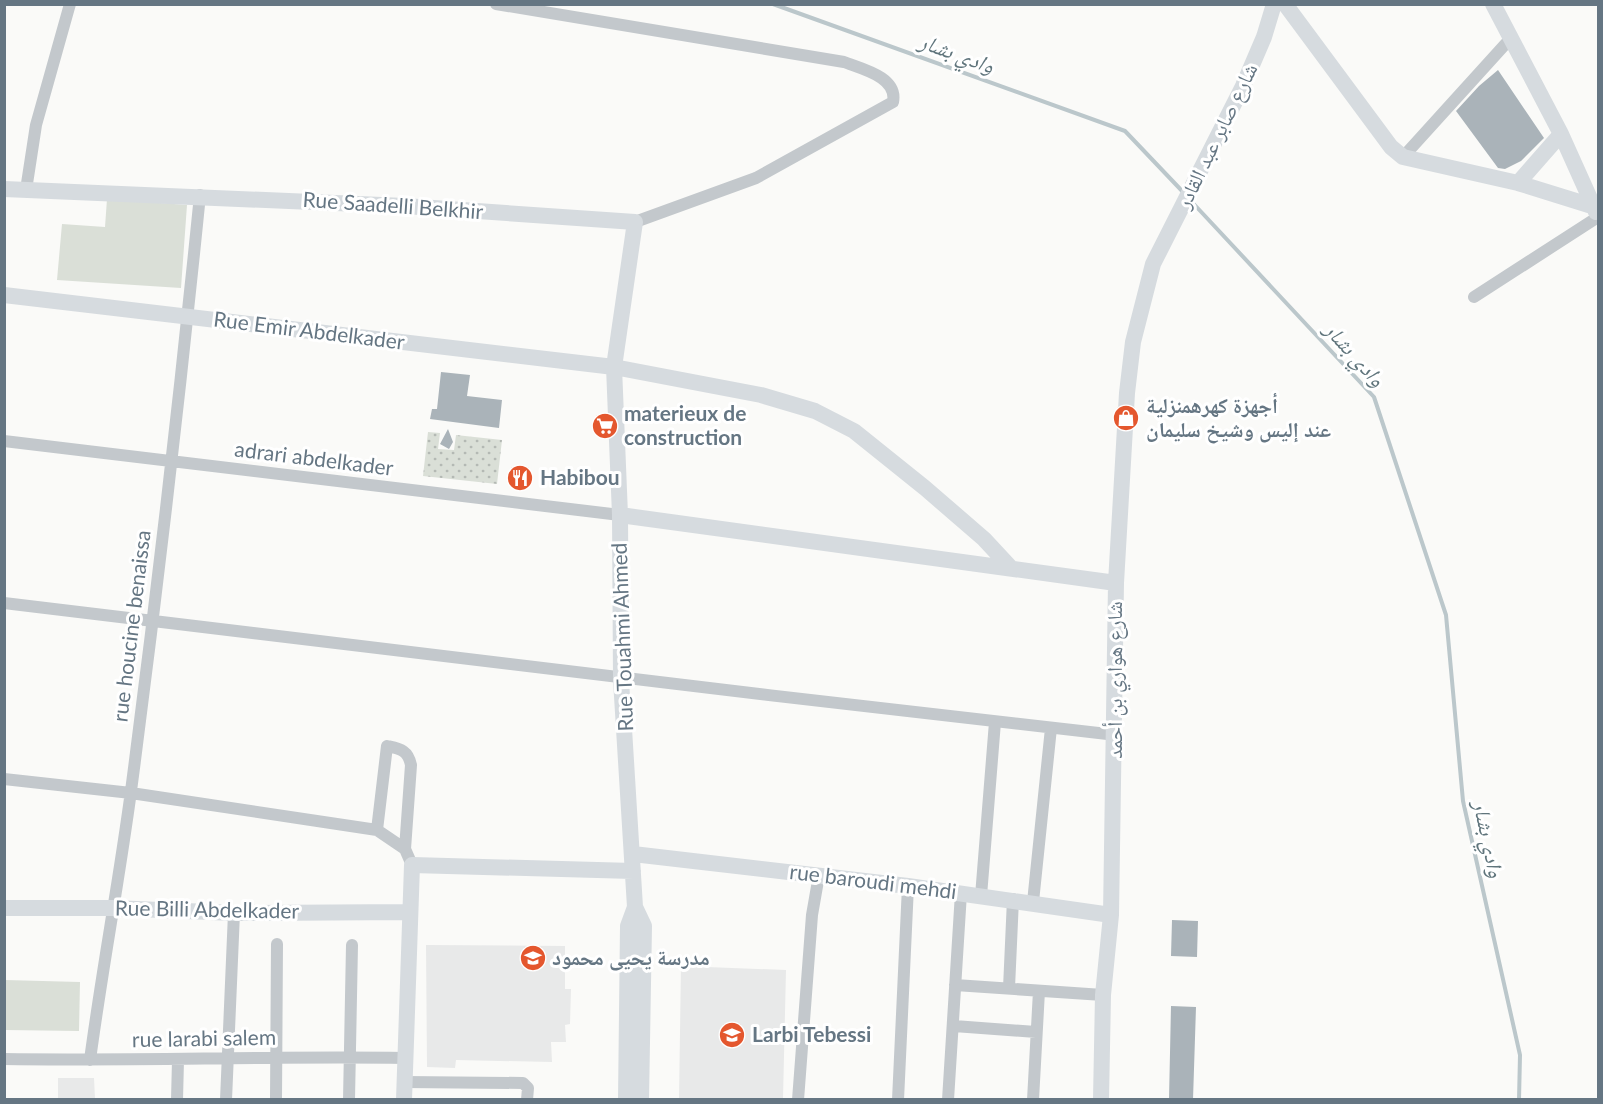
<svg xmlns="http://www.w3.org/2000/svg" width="1603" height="1104" font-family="Lato,'Noto Naskh Arabic',sans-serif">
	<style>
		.built { fill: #e8e9e9 }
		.green { fill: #dadfd7 }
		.park { fill: url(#park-dots) }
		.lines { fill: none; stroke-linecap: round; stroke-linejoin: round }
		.stream { stroke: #bbc7cb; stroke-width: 4 }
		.building { fill: #aab3b9 }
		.street { stroke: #c3c8cc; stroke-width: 12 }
		.secondary { stroke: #d6dbdf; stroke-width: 16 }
		.labels { text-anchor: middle; stroke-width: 6; stroke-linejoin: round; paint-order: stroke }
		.street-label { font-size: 21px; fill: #657683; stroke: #fff }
		.poi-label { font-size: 21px; font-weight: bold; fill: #657683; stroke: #fff; text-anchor: start }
		.water-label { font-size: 22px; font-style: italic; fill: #60757c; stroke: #fff }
	</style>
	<defs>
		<pattern id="park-dots" width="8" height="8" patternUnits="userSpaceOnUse" patternTransform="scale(1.5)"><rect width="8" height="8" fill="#dadfd7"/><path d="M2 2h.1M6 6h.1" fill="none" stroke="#b4b9b4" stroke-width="1.8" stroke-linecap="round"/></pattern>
	</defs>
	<rect width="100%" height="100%" fill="#fafaf8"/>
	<path class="built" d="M 426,945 L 565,946 L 565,989 L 571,989 L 570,1024 L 565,1025 L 566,1042 L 551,1042 L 552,1062 L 456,1060 L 455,1068 L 427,1067 Z
		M 681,966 L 786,970 L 783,1099 L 679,1099 Z
		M 58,1078 L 94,1078 L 95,1099 L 58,1099 Z"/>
	<path class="green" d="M 107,199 L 187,205 L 181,288 L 57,280 L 62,224 L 105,227 Z
		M 5,980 L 80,982 L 79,1031 L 5,1030 Z"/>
	<path class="park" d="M 428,432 L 440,433 L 438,449 L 454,450 L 456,435 L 502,440 L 497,484 L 423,476 Z"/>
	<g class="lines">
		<path class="stream" d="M 773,4 L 1125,131 L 1184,193
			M 1191,201 L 1374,397 L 1446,615 L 1463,801 L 1520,1055 L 1519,1100"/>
	</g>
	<path class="building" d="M 1498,70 L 1544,138 L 1521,161 L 1505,169 L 1498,168 L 1456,111 L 1479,86 Z
		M 441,372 L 470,375 L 467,396 L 502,400 L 499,428 L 430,419 L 432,409 L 437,409 Z
		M 448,429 L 453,442 L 449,449 L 440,444 Z
		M 1172,920 L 1198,921 L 1197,957 L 1171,956 Z
		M 1171,1006 L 1196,1007 L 1193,1100 L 1169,1100 Z"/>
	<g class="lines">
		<path class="street" d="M 496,4 L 844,62 C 862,69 898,77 893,102 L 756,178 L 635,222
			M 1403,157 L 1510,39
			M 26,190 L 36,125 L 70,4
			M 1474,297 L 1598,217
			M 4,441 L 620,515
			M 4,603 C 375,647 745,694 1116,735
			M 4,779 L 131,793 L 377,830
			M 405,849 L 411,765 C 408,750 400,749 387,746 L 377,830 L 405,849 L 412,865
			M 981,896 L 995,722
			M 1033,902 L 1051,728
			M 955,985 L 1103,995
			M 1009,988 L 1013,899
			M 954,1026 L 1036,1032
			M 4,1059 C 138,1061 271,1056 404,1058
			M 90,1060 C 102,970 119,881 131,791 C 157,593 180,394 200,195
			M 404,1082 L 523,1083 L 528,1088 L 527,1100
			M 177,1100 L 178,1060
			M 226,1100 L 234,913
			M 276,1100 L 277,944
			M 349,1100 L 352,945
			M 798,1100 L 812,915 L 819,875
			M 898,1100 L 908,886
			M 948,1100 L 961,893
			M 1033,1100 L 1039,991"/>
		<path class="secondary" d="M 1285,4 L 1391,147 L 1403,157 L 1518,183 L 1592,206
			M 1493,4 L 1561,134 L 1596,212
			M 1518,183 L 1561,134
			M 4,189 L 405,206 L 635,222 L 614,367 L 620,515 L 621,680 L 635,907 L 644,926 L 641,1100
			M 4,295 L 614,367 L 761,395 L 815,411 L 854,431 L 925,488 L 984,539 L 1010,567
			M 620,515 L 1116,583
			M 633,854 L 908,886 L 1111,915
			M 4,908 L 112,908 L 234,913 L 410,912
			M 404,1100 L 412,865 L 633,871
			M 626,1100 L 628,926 L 635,907
			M 1101,1100 L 1103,995 L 1111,915 L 1116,583 L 1127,393 L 1133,342 L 1153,264 L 1243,86 L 1264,37 L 1274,4"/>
	</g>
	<defs>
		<g id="shop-disc" transform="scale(1.35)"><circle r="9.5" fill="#e4572e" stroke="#fff"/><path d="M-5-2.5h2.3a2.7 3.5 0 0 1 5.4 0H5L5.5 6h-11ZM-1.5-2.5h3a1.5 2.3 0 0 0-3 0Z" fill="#fff"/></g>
		<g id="supermarket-disc" transform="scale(1.35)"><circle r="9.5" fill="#e4572e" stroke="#fff"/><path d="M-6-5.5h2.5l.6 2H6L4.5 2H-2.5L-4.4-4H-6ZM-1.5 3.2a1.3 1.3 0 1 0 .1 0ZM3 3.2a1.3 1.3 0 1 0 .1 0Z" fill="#fff"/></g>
		<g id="restaurant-disc" transform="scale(1.35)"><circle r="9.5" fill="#e4572e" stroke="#fff"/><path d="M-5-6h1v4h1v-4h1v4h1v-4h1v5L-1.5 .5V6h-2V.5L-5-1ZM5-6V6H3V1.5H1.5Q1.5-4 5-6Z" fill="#fff"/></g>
		<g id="school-disc" transform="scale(1.35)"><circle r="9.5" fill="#e4572e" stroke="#fff"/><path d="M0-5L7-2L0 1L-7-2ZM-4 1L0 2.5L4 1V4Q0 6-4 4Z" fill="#fff"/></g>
	</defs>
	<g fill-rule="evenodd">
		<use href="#shop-disc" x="1126" y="418"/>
		<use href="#supermarket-disc" x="605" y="426"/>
		<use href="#restaurant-disc" x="520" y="478"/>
		<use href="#school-disc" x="533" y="958"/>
		<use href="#school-disc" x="732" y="1035"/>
	</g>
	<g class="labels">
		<g class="street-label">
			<text transform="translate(1217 136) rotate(-64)" y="7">شارع صابر عبد القادر</text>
			<text transform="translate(393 206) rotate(4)" y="7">Rue Saadelli Belkhir</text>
			<text transform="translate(309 331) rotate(7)" y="7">Rue Emir Abdelkader</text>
			<text transform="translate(314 459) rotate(7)" y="7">adrari abdelkader</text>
			<text transform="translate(132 626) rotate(-83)" y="7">rue houcine benaissa</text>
			<text transform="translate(623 637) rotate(-92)" y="7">Rue Touahmi Ahmed</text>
			<text transform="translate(1115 680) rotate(-90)" y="7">شارع هواري بن أحمد</text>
			<text transform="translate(873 882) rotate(7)" y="7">rue baroudi mehdi</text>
			<text transform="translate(207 910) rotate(1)" y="7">Rue Billi Abdelkader</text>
			<text transform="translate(204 1039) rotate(-1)" y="7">rue larabi salem</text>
		</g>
		<g class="poi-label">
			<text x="1146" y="413">أجهزة كهرهمنزلية<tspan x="1146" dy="24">عند إليس وشيخ سليمان</tspan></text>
			<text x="624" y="421">materieux de<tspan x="624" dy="24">construction</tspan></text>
			<text x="540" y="485">Habibou</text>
			<text x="552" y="965">مدرسة يحيى محمود</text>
			<text x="752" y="1042">Larbi Tebessi</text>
		</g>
		<g class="water-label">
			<text transform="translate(957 53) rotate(20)" y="8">وادي بشار</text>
			<text transform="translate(1355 354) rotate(48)" y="8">وادي بشار</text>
			<text transform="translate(1489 839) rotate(78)" y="8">وادي بشار</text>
		</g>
	</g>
	<rect width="1603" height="1104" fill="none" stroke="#657683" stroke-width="12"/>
</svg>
